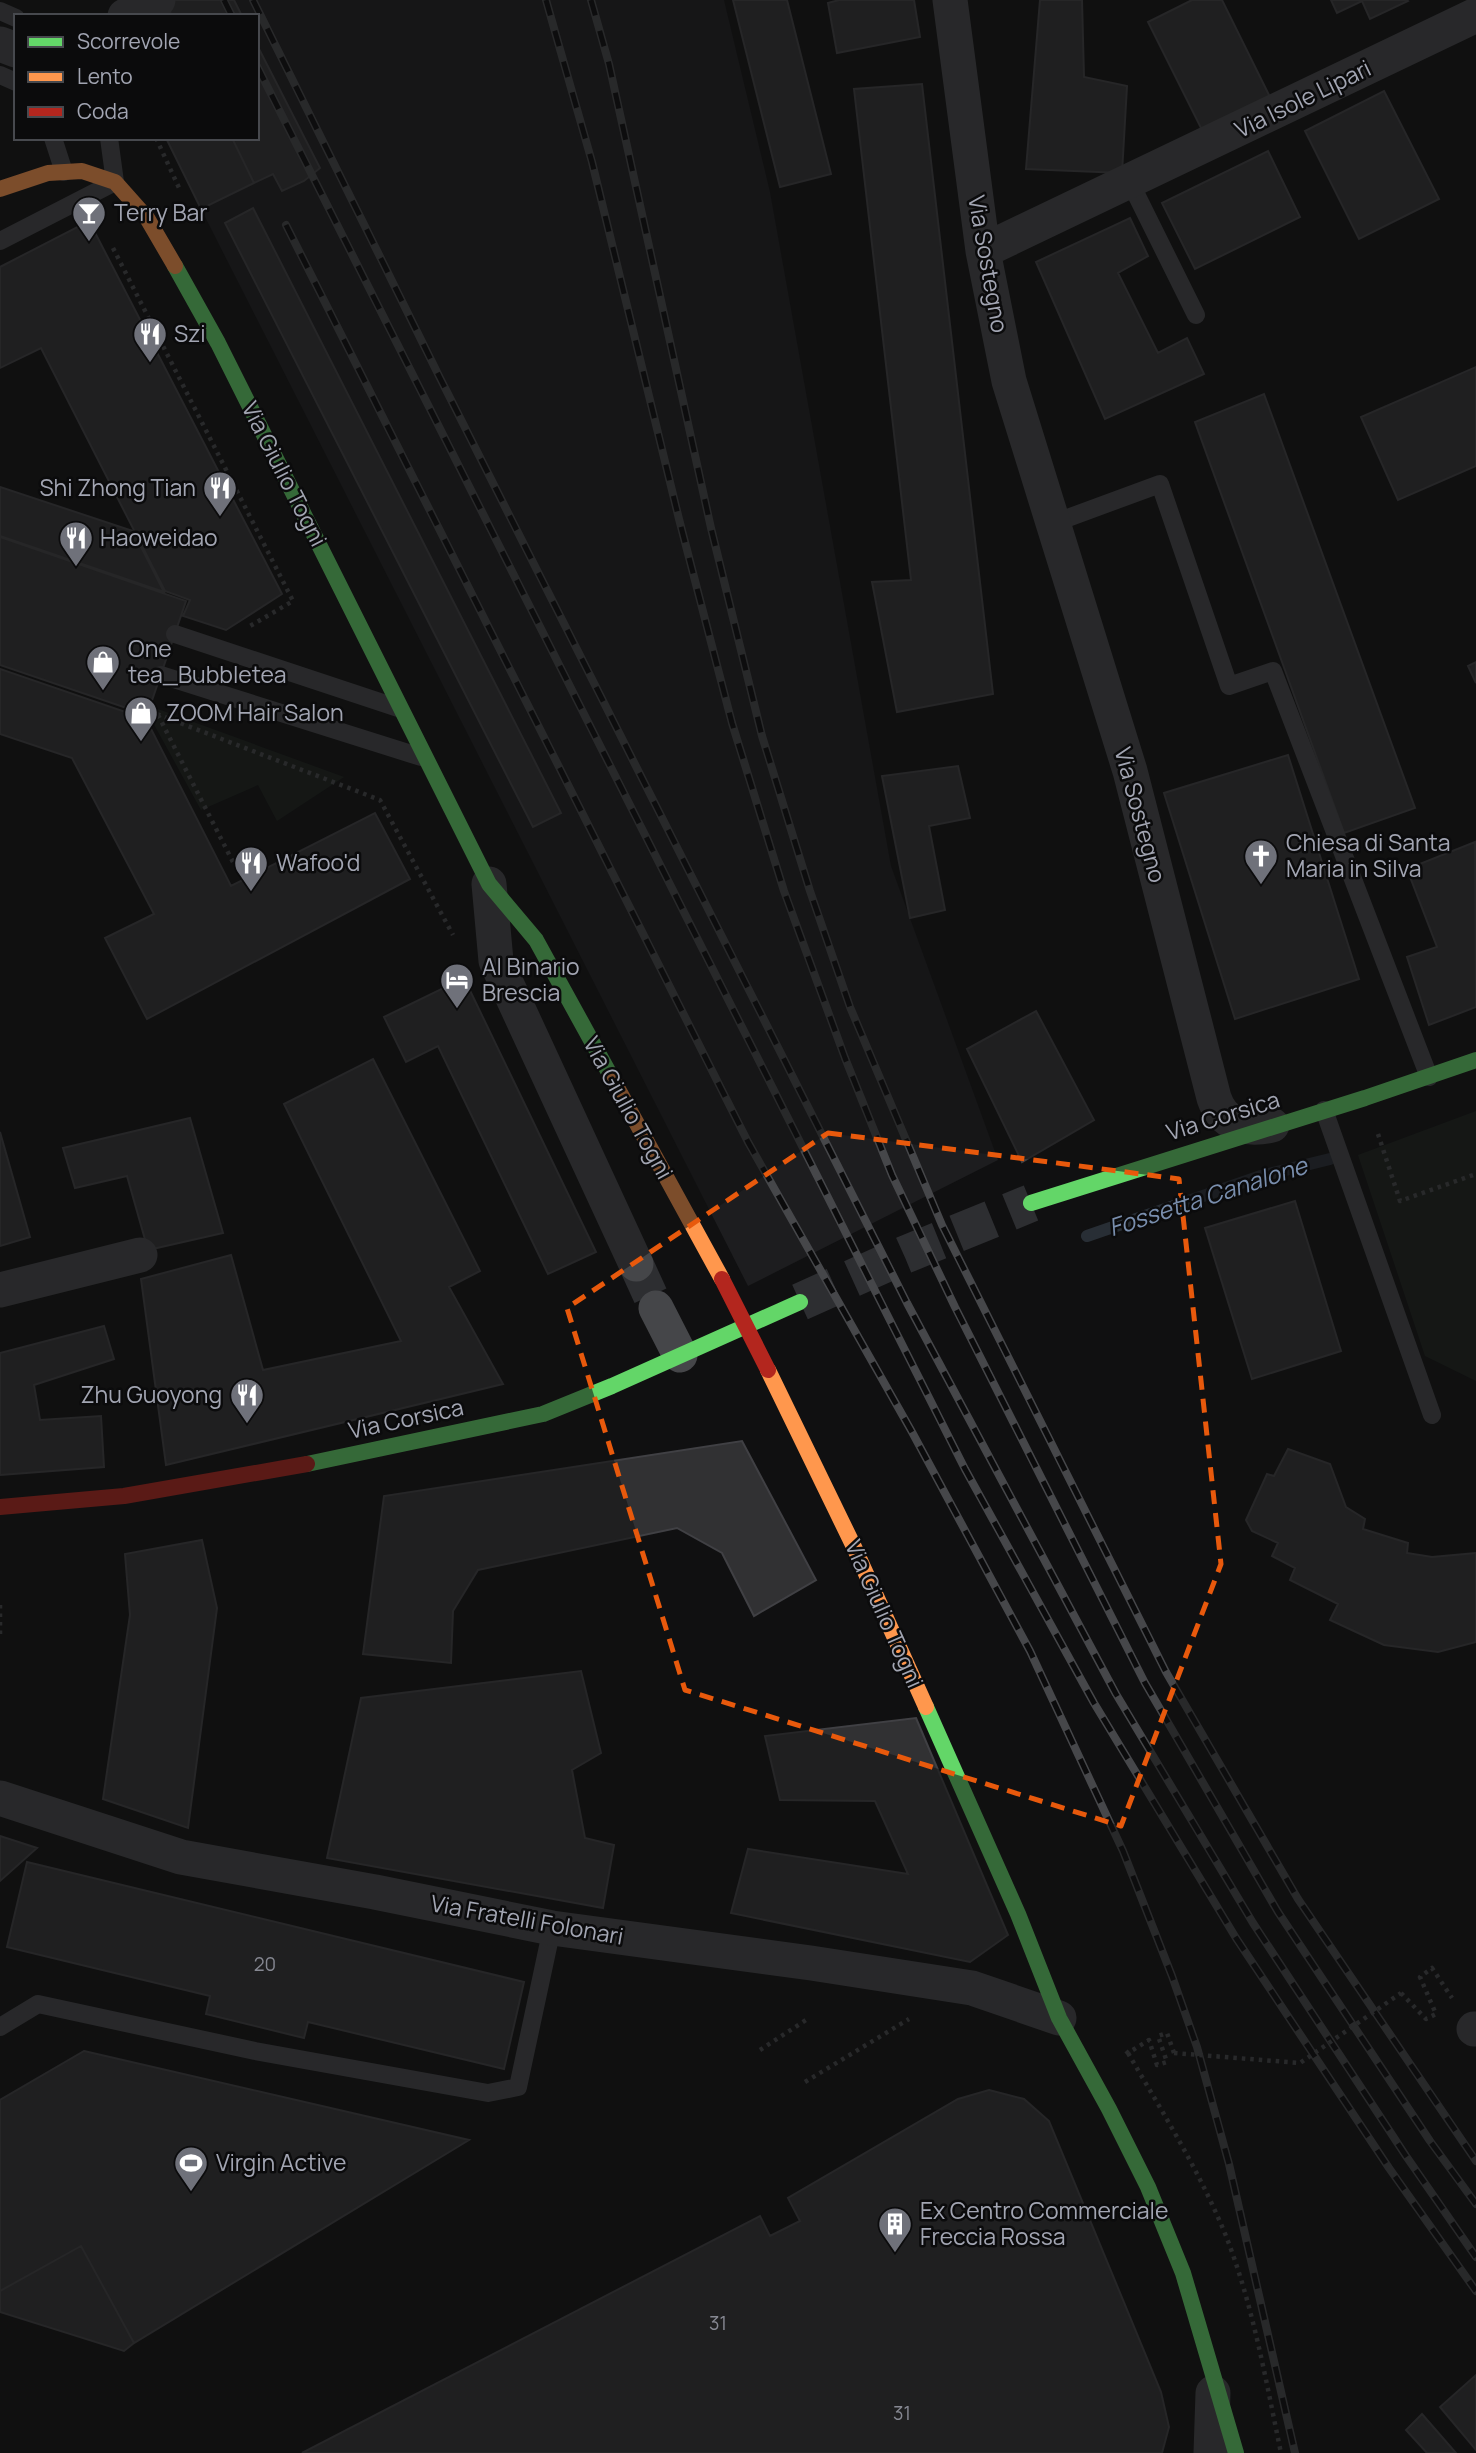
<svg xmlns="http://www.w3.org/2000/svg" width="1476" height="2453" font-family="Manrope,sans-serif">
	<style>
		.built { fill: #1d1d1f }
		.green { fill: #1b211c }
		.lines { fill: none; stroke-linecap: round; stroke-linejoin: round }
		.stream { stroke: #282e35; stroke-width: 12 }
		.building { fill: #313133; stroke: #404044; stroke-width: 2 }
		.street-tunnel { stroke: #2d2e31; stroke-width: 35; stroke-dasharray: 35 18; stroke-linecap: butt }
		.secondary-tunnel { stroke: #2d2e31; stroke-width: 38; stroke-dasharray: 38 19; stroke-linecap: butt }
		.path { stroke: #46474b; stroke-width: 4.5; stroke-dasharray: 3.5 5; stroke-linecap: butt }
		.lane { stroke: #454649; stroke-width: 18 }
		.street { stroke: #454649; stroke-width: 35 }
		.fast { stroke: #63d668; stroke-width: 16 }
		.slow { stroke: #ff974d; stroke-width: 16 }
		.jam { stroke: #b3261e; stroke-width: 16 }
		.rail-casing { stroke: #46474a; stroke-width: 8 }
		.rail { stroke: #0b0b0c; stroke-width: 5; stroke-dasharray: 16; stroke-linecap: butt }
		.path-bridge { stroke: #46474b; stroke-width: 4.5; stroke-dasharray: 3.5 5; stroke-linecap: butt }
		.jam-bridge { stroke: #b3261e; stroke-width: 16 }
		.marked { fill: none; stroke: #e8590c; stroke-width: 5; stroke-dasharray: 14 9; stroke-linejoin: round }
		.labels { text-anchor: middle; stroke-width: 5; stroke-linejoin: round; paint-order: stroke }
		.number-label { font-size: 19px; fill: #868892 }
		.street-label { font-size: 23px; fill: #a2a5b2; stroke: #0b0b0c }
		.poi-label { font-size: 23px; fill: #a2a5b2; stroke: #0b0b0c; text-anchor: start }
		.water-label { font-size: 24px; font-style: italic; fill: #798ead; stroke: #0b0b0c }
	</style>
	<rect width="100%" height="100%" fill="#101011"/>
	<path class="built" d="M 164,0 L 724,0 L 770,192 L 891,866 L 998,1160 L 748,1286 L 201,209 L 254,183 L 257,138 L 257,16 L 172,16 Z"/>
	<path class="green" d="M 155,708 L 344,777 L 277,821 L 258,785 L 201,810 L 151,719 Z
		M 1476,1111 L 1476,1381 L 1425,1356 L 1358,1155 Z"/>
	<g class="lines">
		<path class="stream" d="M 1087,1236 L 1261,1176 L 1330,1159"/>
	</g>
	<path class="building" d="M 164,0 L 234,0 L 242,16 L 172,16 Z
		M 733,0 L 787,0 L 831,174 L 780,187 Z
		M 839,0 L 914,0 L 920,37 L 837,53 L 828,3 Z
		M 1040,0 L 1082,0 L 1084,77 L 1127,86 L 1122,173 L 1026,169 Z
		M 1192,0 L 1222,0 L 1271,99 L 1203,132 L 1148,22 Z
		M 1331,0 L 1407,0 L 1408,1 L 1370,19 L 1362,1 L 1337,13 Z
		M 257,45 L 320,168 L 304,181 L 282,191 L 273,174 L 254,183 L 232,138 L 257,138 Z
		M 922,84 L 993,694 L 897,712 L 872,582 L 911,580 L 854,89 Z
		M 1384,91 L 1439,199 L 1359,239 L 1305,131 Z
		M 166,138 L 232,138 L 254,183 L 201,209 Z
		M 1268,151 L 1300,217 L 1195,269 L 1162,203 Z
		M 253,208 L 561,813 L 533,827 L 225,223 Z
		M 1130,218 L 1148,256 L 1118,273 L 1158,353 L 1187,338 L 1204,374 L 1105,419 L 1036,262 Z
		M 89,221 L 282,594 L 226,630 L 183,616 L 190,600 L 165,591 L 41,348 L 0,368 L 0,267 Z
		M 1476,367 L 1476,466 L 1398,500 L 1361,417 Z
		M 1264,394 L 1415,808 L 1344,833 L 1195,422 Z
		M 0,487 L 133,531 L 164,592 L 0,536 Z
		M 0,537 L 186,601 L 147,715 L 0,665 Z
		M 1476,662 L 1476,683 L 1468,666 Z
		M 0,669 L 146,719 L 231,886 L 375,813 L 410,879 L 147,1019 L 105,938 L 154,914 L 72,758 L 0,734 Z
		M 1288,755 L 1359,979 L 1235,1019 L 1164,793 Z
		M 958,766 L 970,818 L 929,826 L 945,910 L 910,918 L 882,776 Z
		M 1475,842 L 1476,1007 L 1429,1025 L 1407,957 L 1437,947 L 1407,869 Z
		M 464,978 L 596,1252 L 548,1274 L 438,1046 L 406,1062 L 384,1017 Z
		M 1036,1011 L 1094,1120 L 1022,1162 L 967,1049 Z
		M 373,1059 L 480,1271 L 449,1287 L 503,1384 L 166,1465 L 141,1279 L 231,1255 L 263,1370 L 401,1341 L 284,1104 Z
		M 190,1118 L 223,1233 L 148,1250 L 127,1176 L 75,1188 L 63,1148 Z
		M 0,1132 L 30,1237 L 0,1246 Z
		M 1295,1201 L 1341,1351 L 1252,1379 L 1205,1228 Z
		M 104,1326 L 114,1359 L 34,1385 L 40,1420 L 101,1416 L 104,1467 L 0,1475 L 0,1353 Z
		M 742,1441 L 816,1580 L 754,1616 L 722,1553 L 677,1528 L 478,1570 L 453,1611 L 451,1663 L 363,1654 L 384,1496 Z
		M 1288,1449 L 1330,1464 L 1346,1507 L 1365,1519 L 1363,1529 L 1408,1543 L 1407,1553 L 1432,1557 L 1476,1553 L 1476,1642 L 1438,1652 L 1384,1645 L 1330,1620 L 1338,1604 L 1290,1580 L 1295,1568 L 1272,1556 L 1278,1543 L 1252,1531 L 1246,1520 L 1267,1474 L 1274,1476 Z
		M 202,1540 L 217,1608 L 188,1828 L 103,1799 L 130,1615 L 125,1554 Z
		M 581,1671 L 601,1753 L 572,1770 L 585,1838 L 614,1845 L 603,1908 L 327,1858 L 361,1698 Z
		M 916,1718 L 1008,1935 L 970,1962 L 731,1913 L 748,1849 L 908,1874 L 875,1801 L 780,1800 L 765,1736 Z
		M 0,1836 L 37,1848 L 0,1881 Z
		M 27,1862 L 524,1982 L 504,2069 L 308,2022 L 304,2038 L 206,2014 L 210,1996 L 7,1947 Z
		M 84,2051 L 469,2140 L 134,2343 L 81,2246 L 0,2291 L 0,2100 Z
		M 989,2090 L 1024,2099 L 1049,2121 L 1161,2392 L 1169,2427 L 1162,2453 L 302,2453 L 760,2216 L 770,2236 L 800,2221 L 788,2198 L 958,2099 Z
		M 81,2246 L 134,2343 L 124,2351 L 0,2312 L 0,2291 Z
		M 1476,2375 L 1476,2450 L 1440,2407 Z
		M 1422,2414 L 1456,2453 L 1427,2453 L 1406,2430 Z"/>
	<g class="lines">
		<path class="street-tunnel" d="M 636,1264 L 656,1308"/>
		<path class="secondary-tunnel" d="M 800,1302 L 904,1255 L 1031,1203"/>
		<path class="path" d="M 156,138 L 180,190
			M 113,248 L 293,601 L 250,626
			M 149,711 L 380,800 L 453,935
			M 158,715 L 235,866
			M 1378,1134 L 1400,1201 L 1476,1174
			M 0,1605 L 0,1636
			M 1401,1993 L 1426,2019 L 1436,2014 L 1420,1977 L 1432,1968 L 1452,1998
			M 760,2050 L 806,2020
			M 1126,2051 L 1128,2053 L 1149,2040 L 1157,2065 L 1167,2062 L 1158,2036 L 1167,2033 L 1174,2053
			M 1128,2053 C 1163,2113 1200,2172 1226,2236 C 1253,2305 1266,2381 1281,2453
			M 805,2082 L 909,2019"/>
		<path class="lane" d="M 0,11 L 16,18
			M 0,75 L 16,82
			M 53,138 L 64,172
			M 1130,182 L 1196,315
			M 0,241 L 115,182 L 109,138
			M 1054,523 L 1160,484 L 1229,686 L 1273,671 L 1429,1077
			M 175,634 L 398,708
			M 161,675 L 421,757
			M 1324,1110 L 1432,1415
			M 0,2027 L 38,2004 L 255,2051 L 488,2093 L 518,2087 L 552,1928"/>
		<path class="street" d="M 950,0 L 983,251 L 1009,381 L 1130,771 L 1214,1098 C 1223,1125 1246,1131 1272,1125
			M 125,16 L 158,0
			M 0,44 L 16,50
			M 983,251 L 1476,15
			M 489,884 L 496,961 L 636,1264
			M 0,1290 L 140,1255
			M 656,1308 L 680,1355
			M 0,1798 L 181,1857 L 375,1892 L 552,1928 L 811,1963 L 972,1988 L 1059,2018
			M 1474,2029 L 1476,2029
			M 1211,2453 L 1213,2393"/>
		<path class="fast" d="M 175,266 L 218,343 L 489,884 L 536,940 L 613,1080
			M 1031,1203 L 1365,1098 L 1476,1060
			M 307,1464 L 543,1414 L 612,1386 L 800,1302
			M 926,1707 L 1018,1914 L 1059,2018 L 1109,2109 L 1148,2187 L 1183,2273 L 1236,2453"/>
		<path class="slow" d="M 0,189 L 48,173 L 82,171 L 115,182 L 147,218 L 175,266
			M 613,1080 L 722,1279
			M 768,1370 L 854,1547 L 926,1707"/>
		<path class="jam" d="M 0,1507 L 124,1496 L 307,1464"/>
		<g class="rail-casing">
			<path id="rail" d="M 224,0 L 232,16
				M 253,0 L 440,378 L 907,1303 L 1116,1694 L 1253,1923 L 1406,2156 L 1476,2257
				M 546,0 L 592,162 L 679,519 L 732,723 L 784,891 L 845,1058 L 892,1175 L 955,1307 L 1145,1683 L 1278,1912 L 1430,2141 L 1476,2204
				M 591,0 L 609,64 L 711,528 L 762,736 L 810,891 L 850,1007 L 942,1225 L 1166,1672 L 1298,1899 L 1476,2161
				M 257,66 L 965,1469 L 1094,1703 L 1236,1938 L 1389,2168 L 1476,2291
				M 286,225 L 748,1142 L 912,1432 L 1030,1651 L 1123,1851 L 1172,1976 L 1197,2047 L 1229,2164 L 1295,2453"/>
		</g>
		<use href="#rail" class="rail"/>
		<path class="path-bridge" d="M 1174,2053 L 1300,2063 L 1401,1993"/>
		<path class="jam-bridge" d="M 722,1279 L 768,1370"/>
	</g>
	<path d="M0 0H1476V2453H0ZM 828,1133 L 1179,1179 L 1221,1564 L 1121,1826 L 685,1690 L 567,1308 Z" fill="#101011" fill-opacity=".55" fill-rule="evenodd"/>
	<path class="marked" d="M 828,1133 L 1179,1179 L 1221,1564 L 1121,1826 L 685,1690 L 567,1308 Z"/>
	<defs>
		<g id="bar-pin" transform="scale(1.75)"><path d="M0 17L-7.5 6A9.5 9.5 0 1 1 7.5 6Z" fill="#6f717a" stroke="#0b0b0c"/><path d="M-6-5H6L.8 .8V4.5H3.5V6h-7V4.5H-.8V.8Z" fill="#fff"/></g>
		<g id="restaurant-pin" transform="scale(1.75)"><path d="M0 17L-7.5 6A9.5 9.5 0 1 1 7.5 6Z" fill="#6f717a" stroke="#0b0b0c"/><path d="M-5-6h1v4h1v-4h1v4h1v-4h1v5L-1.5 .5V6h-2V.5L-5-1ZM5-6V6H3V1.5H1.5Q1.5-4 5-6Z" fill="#fff"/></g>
		<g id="shop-pin" transform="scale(1.75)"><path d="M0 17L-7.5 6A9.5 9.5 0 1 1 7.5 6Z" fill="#6f717a" stroke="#0b0b0c"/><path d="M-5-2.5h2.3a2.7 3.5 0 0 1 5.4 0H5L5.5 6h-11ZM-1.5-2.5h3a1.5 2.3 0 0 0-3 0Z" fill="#fff"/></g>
		<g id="church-pin" transform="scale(1.75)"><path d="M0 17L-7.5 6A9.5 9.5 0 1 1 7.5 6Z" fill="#6f717a" stroke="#0b0b0c"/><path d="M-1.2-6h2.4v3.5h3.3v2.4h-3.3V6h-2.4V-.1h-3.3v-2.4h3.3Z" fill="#fff"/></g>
		<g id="hotel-pin" transform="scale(1.75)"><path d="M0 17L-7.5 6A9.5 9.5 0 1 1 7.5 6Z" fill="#6f717a" stroke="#0b0b0c"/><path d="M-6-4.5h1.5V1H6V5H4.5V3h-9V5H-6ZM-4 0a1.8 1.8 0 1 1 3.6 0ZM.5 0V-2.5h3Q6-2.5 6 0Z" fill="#fff"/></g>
		<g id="stadium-pin" transform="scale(1.75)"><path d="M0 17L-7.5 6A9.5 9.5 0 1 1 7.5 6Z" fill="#6f717a" stroke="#0b0b0c"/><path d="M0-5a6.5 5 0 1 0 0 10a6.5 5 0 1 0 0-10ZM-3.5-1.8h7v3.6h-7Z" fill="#fff"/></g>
		<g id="building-pin" transform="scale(1.75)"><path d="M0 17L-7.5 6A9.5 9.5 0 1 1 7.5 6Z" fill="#6f717a" stroke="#0b0b0c"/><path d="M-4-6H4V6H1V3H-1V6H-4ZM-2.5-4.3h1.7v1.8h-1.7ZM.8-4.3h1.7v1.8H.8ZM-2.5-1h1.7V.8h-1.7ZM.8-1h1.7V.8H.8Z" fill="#fff"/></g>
	</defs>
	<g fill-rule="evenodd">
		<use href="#bar-pin" x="89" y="213"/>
		<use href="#restaurant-pin" x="150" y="334"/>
		<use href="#restaurant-pin" x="220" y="488"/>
		<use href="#restaurant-pin" x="76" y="538"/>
		<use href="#shop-pin" x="103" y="662"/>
		<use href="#shop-pin" x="141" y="713"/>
		<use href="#church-pin" x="1261" y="856"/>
		<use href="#restaurant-pin" x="251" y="863"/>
		<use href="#hotel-pin" x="457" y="980"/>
		<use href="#restaurant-pin" x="247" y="1395"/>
		<use href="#stadium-pin" x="191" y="2163"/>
		<use href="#building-pin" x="895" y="2224"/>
	</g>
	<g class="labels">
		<g class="number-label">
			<text x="265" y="1971">20</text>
			<text x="718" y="2330">31</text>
			<text x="902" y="2420">31</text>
		</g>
		<g class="street-label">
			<text transform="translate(1303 99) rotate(-26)" y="8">Via Isole Lipari</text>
			<text transform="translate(988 264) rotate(80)" y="8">Via Sostegno</text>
			<text transform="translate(284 474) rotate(63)" y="8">Via Giulio Togni</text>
			<text transform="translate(1140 815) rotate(75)" y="8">Via Sostegno</text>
			<text transform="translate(628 1108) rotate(61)" y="8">Via Giulio Togni</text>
			<text transform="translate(1223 1116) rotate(-17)" y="8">Via Corsica</text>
			<text transform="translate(406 1419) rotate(-12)" y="8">Via Corsica</text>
			<text transform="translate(884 1614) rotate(66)" y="8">Via Giulio Togni</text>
			<text transform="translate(527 1920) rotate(10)" y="8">Via Fratelli Folonari</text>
		</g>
		<g class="poi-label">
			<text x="114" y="221">Terry Bar</text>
			<text x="174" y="342">Szi</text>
			<text x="196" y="496" text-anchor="end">Shi Zhong Tian</text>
			<text x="100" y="546">Haoweidao</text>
			<text x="128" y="657">One<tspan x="128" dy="26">tea_Bubbletea</tspan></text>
			<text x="166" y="721">ZOOM Hair Salon</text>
			<text x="1286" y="851">Chiesa di Santa<tspan x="1286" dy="26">Maria in Silva</tspan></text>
			<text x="276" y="871">Wafoo'd</text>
			<text x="482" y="975">Al Binario<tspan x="482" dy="26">Brescia</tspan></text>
			<text x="222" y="1403" text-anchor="end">Zhu Guoyong</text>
			<text x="216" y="2171">Virgin Active</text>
			<text x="920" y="2219">Ex Centro Commerciale<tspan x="920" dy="26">Freccia Rossa</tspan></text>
		</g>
		<g class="water-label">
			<text transform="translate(1208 1197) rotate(-18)" y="8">Fossetta Canalone</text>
		</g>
	</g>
	<rect x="14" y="14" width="245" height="126" fill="#0b0b0c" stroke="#47494e" stroke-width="2"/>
	<rect x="28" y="37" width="35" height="10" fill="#63d668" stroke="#47494e" stroke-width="2"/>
	<text x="77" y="49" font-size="21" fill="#a2a5b2">Scorrevole</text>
	<rect x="28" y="72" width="35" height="10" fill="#ff974d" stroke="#47494e" stroke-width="2"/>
	<text x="77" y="84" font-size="21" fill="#a2a5b2">Lento</text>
	<rect x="28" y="107" width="35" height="10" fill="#b3261e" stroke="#47494e" stroke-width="2"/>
	<text x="77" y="119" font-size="21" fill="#a2a5b2">Coda</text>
</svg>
